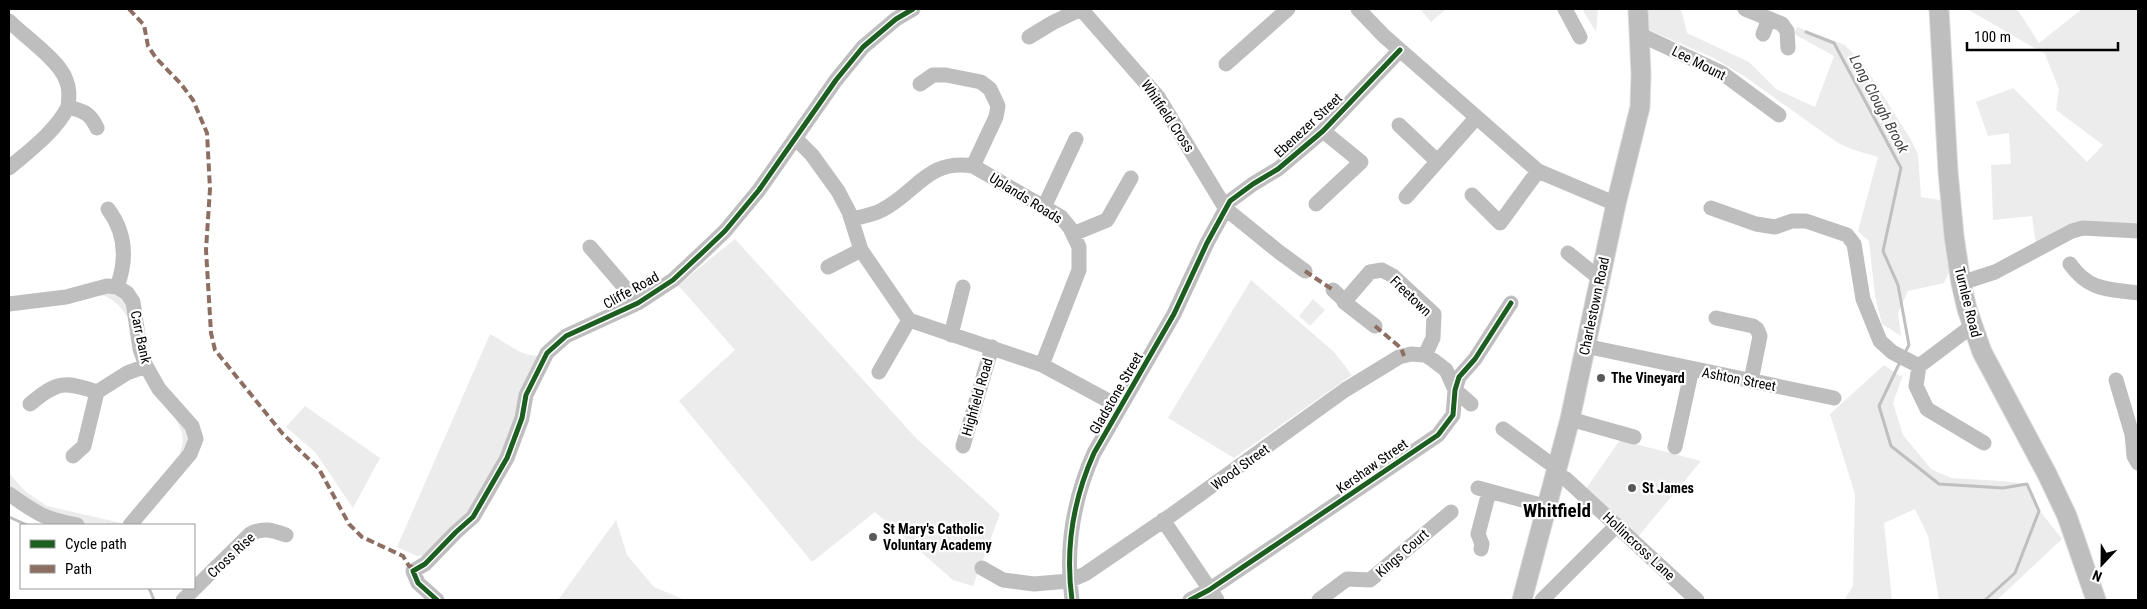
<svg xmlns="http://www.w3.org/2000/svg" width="2147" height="609" font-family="'Roboto Condensed',sans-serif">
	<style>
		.green { fill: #ececec }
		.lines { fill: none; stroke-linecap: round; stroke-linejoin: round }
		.stream { stroke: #bfbfbf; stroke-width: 3 }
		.major-casing { stroke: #dbdbdb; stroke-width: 21 }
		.minor { stroke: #bebebe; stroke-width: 15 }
		.major { stroke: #bebebe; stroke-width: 19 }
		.quiet { stroke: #8d6e63; stroke-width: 4; stroke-dasharray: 8 4; stroke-linecap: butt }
		.cycleway-casing { stroke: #fff; stroke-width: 8 }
		.cycleway { stroke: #1b5e20; stroke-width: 5 }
		.poi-dot { fill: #595959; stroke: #fff; stroke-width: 2 }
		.labels { text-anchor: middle; stroke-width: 4.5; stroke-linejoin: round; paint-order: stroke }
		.street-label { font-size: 14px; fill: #000; stroke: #fff }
		.poi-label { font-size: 14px; font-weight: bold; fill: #000; stroke: #fff; text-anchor: start }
		.water-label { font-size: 15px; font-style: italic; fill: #444; stroke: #fff }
		.district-label { font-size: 19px; font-weight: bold; fill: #000; stroke: #fff }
	</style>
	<rect width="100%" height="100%" fill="#fff"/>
	<path class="green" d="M 1420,9 L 1446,9 L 1431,22 Z
		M 1582,9 L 1598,9 L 1596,32 Z
		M 1645,9 L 1681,9 L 1687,33 L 1749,62 L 1776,89 L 1815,107 L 1834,56 L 1794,34 L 1797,27 L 1845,45 L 1864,65 L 1911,140 L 1918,154 L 1921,197 L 1940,200 L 1950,270 L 1944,283 L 1908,291 L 1898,313 L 1901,336 L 1882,324 L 1875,296 L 1869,241 L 1858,231 L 1878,157 L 1851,149 L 1838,143 L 1744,76 L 1712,57 L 1653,32 L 1646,26 Z
		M 1967,9 L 2017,9 L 2039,43 L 2082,9 L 2138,9 L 2138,225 L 2076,222 L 2036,245 L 2032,216 L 1993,220 L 1991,165 L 2011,164 L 2009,133 L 1988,136 L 1976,102 L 2013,88 L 2087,162 L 2103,145 L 2056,110 L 2059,89 L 2045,54 Z
		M 735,239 L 916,438 L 1000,514 L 973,586 L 953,580 L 875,512 L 812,562 L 679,401 L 735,350 L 678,285 Z
		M 1251,280 L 1334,352 L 1352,375 L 1234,458 L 1168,418 Z
		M 127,293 L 131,323 C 122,308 115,298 98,294 Z
		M 1313,299 L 1325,310 L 1310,326 L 1299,316 Z
		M 490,334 C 507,342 522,359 541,355 L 508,443 L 469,513 L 424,555 L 417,556 L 397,547 Z
		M 1884,365 L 1900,376 L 1903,375 L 1893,403 L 1903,435 L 1931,469 L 1951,478 L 2001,481 L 2027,484 L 2040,511 L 2062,539 L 1997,600 L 1939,600 L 1928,536 L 1915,509 L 1884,523 L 1892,600 L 1844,600 L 1853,586 L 1855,494 L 1830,414 Z
		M 305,406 L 380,458 L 353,508 L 315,452 L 286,427 Z
		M 173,415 L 192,426 L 184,462 L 180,452 C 186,438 181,428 173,415 Z
		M 1620,440 L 1701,461 L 1637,538 L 1585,490 Z
		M 9,473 L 26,492 L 47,506 L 130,525 L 77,525 L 9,494 Z
		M 616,520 L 627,555 L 654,587 L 685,600 L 558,600 Z"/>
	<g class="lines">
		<path class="stream" d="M 1806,32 L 1834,43 L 1901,168 L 1883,251 L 1898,285 L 1909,345 L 1904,354
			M 1900,362 L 1879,406 L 1891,446 L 1939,484 L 2003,488 L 2027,484 L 2039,511 L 2015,573 L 1985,600
			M 9,517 L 27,525
			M 149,588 L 154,600"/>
		<g class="major-casing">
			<path id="major" d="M 1939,9 L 1948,171 L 1954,236 L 1961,283 L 1967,309 L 1982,352 L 2047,474 L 2067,516 L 2096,600
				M 1522,600 L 1570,419 L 1616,204 L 1640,107 L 1641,74 L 1638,9"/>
		</g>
		<path class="minor" d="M 1081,9 L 1158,97 L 1226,209 L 1279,252 L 1305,271
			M 1358,9 L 1384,36 L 1538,171 L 1616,204
			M 1565,9 L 1580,37
			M 1745,9 L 1782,24 L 1787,31 L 1788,48
			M 9,21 C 24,36 60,61 66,80 C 70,89 69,97 68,107 C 84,111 90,113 97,128
			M 1639,34 L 1722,73 L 1779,115
			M 1763,34 L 1769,19
			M 1029,37 L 1052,23 L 1081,9
			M 1226,64 L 1288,9
			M 920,84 L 933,75 L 946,75 L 981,82 L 990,89 L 998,106 L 996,117 L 973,166
			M 1399,125 L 1437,161
			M 796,139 L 812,155 L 838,191 L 849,212 L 861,250 L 909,320 L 1042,365 L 1120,407
			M 9,168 C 30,150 55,132 68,107
			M 1472,195 L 1500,223 L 1538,171
			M 1406,197 L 1476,118
			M 1316,204 L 1361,162 L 1323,131
			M 1044,207 L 1076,139
			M 1711,208 L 1756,224 L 1775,227 L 1792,221 L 1806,221 L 1847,235 L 1854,244 L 1863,299 L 1880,341 L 1892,352 L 1919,366 L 1972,326
			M 108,209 C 126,233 127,260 117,287
			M 851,219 C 861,217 873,215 882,210 C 917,192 927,159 973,166 L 1061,217 L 1070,228 L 1079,247 L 1079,270 L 1042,365
			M 1073,234 L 1107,220 L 1131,178
			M 590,247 L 638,303
			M 1568,253 L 1594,274 L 1601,276
			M 2070,264 C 2089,291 2108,289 2138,293
			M 828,267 L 861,250
			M 1961,283 L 1995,272 L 2072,231 L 2083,228 L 2138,231
			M 1333,290 L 1344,300
			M 9,304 L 66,297 L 107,286 L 117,287 L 127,293 L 133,302 L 140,349 L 146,366 L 159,389 L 192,426 L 196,439 L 190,454 L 130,525
			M 1716,318 L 1753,326 L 1757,329 L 1760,336 L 1751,381
			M 1375,326 L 1344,302 L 1370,272 L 1382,270 L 1393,276 L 1434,314 L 1433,338 L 1425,355
			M 951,335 L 963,287
			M 1585,346 L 1834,398
			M 1919,366 L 1916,386 L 1927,409 L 1984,443
			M 879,372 L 909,320
			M 2116,380 L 2132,434 L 2134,456 L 2138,463
			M 30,404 C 57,381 65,381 97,392 L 127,373 L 146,366
			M 1570,419 L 1634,437
			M 1503,429 L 1548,462 L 1558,465
			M 963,446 L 992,347
			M 1675,447 L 1692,369
			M 73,456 L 84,446 L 97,392
			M 1556,474 L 1566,479 L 1697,600
			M 1478,488 L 1548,507
			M 9,494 C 36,513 44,519 77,525
			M 1163,520 L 1217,600
			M 1481,549 L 1482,544 L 1478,534 L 1489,492
			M 982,568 L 1003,580 L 1034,584 L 1069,581 L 1085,574 L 1170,516 L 1345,390 L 1399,357 L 1411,354 L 1425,355 L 1433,360 L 1446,370 L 1455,390 L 1471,404
			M 183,600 L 250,534 C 263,527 272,530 286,535
			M 437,600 L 418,583 L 413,571 L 425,564 L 456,532 L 473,517 L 507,458 L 522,418 L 526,395 L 547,353 L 566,336 L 638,303 L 673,280 L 703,252 L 725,231 L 759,190 L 836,80 L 863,47 L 896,19 L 913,9
			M 1072,600 C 1065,549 1073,500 1094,453 L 1174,314 L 1207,243 L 1230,201 L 1253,184 L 1278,169 L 1323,131 L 1400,50
			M 1190,600 L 1209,590 L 1438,435 L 1453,415 L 1455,390 L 1459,377 L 1475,359 L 1511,303
			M 1319,600 L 1347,579 L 1370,580 L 1451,512
			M 1542,600 L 1617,525"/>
		<use href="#major" class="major"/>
		<path class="quiet" d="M 129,9 L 144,25 L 148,46 L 156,58 L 181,84 L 193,100 L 207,133 L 210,189 L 206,250 L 211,333 L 215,350 L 282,433 L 319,469 L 349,524 L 362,537 L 403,556 L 409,566 L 416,568
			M 1305,271 L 1333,290
			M 1375,326 L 1401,348 L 1404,356"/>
		<g class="cycleway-casing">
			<path id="cycleway" d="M 437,600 L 418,583 L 413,571 L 425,564 L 456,532 L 473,517 L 507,458 L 522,418 L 526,395 L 547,353 L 566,336 L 638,303 L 673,280 L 703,252 L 725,231 L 759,190 L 836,80 L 863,47 L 896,19 L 913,9
				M 1072,600 C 1065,549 1073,500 1094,453 L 1174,314 L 1207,243 L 1230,201 L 1253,184 L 1278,169 L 1323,131 L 1400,50
				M 1190,600 L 1209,590 L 1438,435 L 1453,415 L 1455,390 L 1459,377 L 1475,359 L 1511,303"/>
		</g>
		<use href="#cycleway" class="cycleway"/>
	</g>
	<g class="poi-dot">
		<circle cx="1601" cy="378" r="5"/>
		<circle cx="1632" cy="488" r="5"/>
		<circle cx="873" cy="537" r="5"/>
	</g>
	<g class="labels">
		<g class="street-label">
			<text transform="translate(1699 63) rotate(27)" y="5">Lee Mount</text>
			<text transform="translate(1168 116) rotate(56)" y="5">Whitfield Cross</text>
			<text transform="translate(1308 125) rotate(-43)" y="5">Ebenezer Street</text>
			<text transform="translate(1026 198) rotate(32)" y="5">Uplands Roads</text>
			<text transform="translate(631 290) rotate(-29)" y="5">Cliffe Road</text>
			<text transform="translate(1411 296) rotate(44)" y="5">Freetown</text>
			<text transform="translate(1968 302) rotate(76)" y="5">Turnlee Road</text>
			<text transform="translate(1594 306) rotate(-78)" y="5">Charlestown Road</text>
			<text transform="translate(141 337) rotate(78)" y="5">Carr Bank</text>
			<text transform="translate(1739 379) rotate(11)" y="5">Ashton Street</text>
			<text transform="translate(1116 393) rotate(-60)" y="5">Gladstone Street</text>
			<text transform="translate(977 397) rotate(-74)" y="5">Highfield Road</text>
			<text transform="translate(1372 466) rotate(-35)" y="5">Kershaw Street</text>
			<text transform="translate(1240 467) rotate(-36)" y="5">Wood Street</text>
			<text transform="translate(1639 546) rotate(43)" y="5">Hollincross Lane</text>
			<text transform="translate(1402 553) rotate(-41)" y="5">Kings Court</text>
			<text transform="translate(231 555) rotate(-43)" y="5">Cross Rise</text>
		</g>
		<g class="poi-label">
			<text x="1611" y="383">The Vineyard</text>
			<text x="1642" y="493">St James</text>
			<text x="883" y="534">St Mary's Catholic<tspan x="883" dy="16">Voluntary Academy</tspan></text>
		</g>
		<g class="water-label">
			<text transform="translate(1879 104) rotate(62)" y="5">Long Clough Brook</text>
		</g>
		<g class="district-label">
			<text x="1557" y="517">Whitfield</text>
		</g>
	</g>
	<rect width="2147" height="609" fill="none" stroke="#000000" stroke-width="20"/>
	<rect x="20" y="524" width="175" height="65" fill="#ffffff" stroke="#999999"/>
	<rect x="30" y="540" width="25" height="8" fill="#1b5e20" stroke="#999999"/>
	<text x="65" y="549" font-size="15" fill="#000000">Cycle path</text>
	<rect x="30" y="565" width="25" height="8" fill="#8d6e63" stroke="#999999"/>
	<text x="65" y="574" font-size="15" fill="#000000">Path</text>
	<g transform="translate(2102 564) rotate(202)" stroke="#ffffff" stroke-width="4" paint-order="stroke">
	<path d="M0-4L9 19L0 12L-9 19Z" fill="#000000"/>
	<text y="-8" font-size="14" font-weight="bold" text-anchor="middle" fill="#000000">N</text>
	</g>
	<path d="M1967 42v8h151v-8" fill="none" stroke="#000000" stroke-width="2.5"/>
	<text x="1974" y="42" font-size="15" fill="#000000" stroke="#ffffff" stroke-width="4" paint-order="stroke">100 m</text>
</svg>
